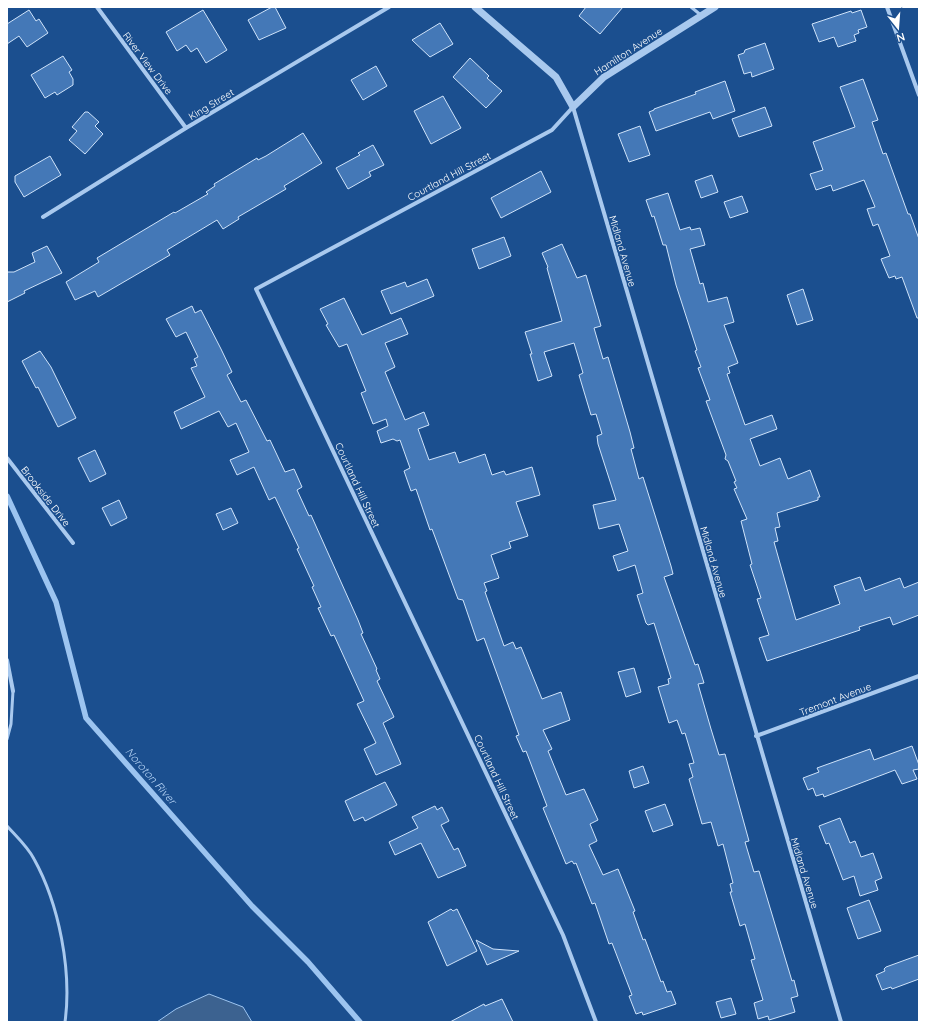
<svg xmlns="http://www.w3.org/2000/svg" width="926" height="1029" font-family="Quicksand,sans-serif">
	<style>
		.water { fill: #3c6290; stroke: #9cc4f0 }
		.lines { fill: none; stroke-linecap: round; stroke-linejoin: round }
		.stream { stroke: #9cc4f0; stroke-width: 5.5 }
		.building { fill: #4478b7; stroke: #cfe3fa }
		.service { stroke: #a9c9ee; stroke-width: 3 }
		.minor { stroke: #a9c9ee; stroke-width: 4 }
		.tertiary { stroke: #a9c9ee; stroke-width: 7 }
		.labels { text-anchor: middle; stroke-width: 3; stroke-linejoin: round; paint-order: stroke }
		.street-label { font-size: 10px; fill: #fff; stroke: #1b4f8f }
		.water-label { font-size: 11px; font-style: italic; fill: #b5d3f5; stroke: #1b4f8f }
	</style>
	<rect width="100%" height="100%" fill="#1b4f8f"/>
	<path class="water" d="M 209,994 L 243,1007 L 252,1022 L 157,1022 L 176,1009 Z"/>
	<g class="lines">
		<path class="stream" d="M 7,496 L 56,602 L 86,718 L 252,906 L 308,962 L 360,1022"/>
	</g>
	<path class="building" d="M 272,7 L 275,7 L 286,28 L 259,40 L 248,20 Z
		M 586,7 L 623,7 L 600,34 L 579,16 Z
		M 29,10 L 36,21 L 39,19 L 48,33 L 27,47 L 19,36 L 7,44 L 7,24 Z
		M 203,10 L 227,50 L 206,63 L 197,48 L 191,52 L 186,45 L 177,51 L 166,32 Z
		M 861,10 L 867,27 L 858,30 L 859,33 L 854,35 L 856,41 L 838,47 L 834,37 L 819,42 L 812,24 L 851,11 L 852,13 Z
		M 440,23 L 453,44 L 430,57 L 412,40 Z
		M 765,43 L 774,69 L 752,77 L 751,72 L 744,74 L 738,55 L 744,53 L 745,50 Z
		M 63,56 L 72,70 L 69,72 L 73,79 L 73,85 L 57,95 L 55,92 L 45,98 L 31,75 Z
		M 470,58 L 489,76 L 487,78 L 502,91 L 486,108 L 453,77 Z
		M 376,66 L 387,86 L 363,100 L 351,80 Z
		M 863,79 L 878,120 L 872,122 L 883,154 L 886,153 L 908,214 L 910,214 L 919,239 L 919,318 L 917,318 L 902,277 L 896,279 L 895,276 L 889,278 L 883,264 L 881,259 L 890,256 L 878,224 L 873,226 L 867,209 L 875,207 L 864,180 L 833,191 L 831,185 L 816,190 L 810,174 L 823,170 L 813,142 L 855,127 L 840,87 Z
		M 725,81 L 735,111 L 713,119 L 710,112 L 656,131 L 649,112 L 654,110 L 654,109 L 696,94 L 695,92 Z
		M 443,96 L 461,128 L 431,144 L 414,111 Z
		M 765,107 L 772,126 L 739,137 L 732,119 Z
		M 85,112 L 88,112 L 99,122 L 95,126 L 103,134 L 85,154 L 69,140 L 77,131 L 72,127 Z
		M 640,126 L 650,155 L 629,162 L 618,134 Z
		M 303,133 L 322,163 L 284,186 L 286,189 L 238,217 L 239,219 L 223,229 L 217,220 L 167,250 L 170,255 L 98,297 L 95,291 L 75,300 L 66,282 L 99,262 L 97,258 L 174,212 L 175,213 L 208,194 L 206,192 L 215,186 L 214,184 L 257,158 L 258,160 L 266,156 Z
		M 373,145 L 384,165 L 369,172 L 371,176 L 348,189 L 336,168 L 360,155 L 358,153 Z
		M 50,156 L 61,175 L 24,197 L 15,182 L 15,176 Z
		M 541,171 L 551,192 L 501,218 L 491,198 Z
		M 712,175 L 718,192 L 701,198 L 695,181 Z
		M 668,193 L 680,230 L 690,227 L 691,230 L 700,228 L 705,245 L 690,249 L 700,284 L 703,283 L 708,302 L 727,297 L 734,322 L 724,325 L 738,363 L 728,367 L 730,373 L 727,374 L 745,425 L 772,415 L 777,429 L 750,439 L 760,466 L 780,458 L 788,479 L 810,470 L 820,497 L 818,497 L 818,500 L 777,513 L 780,527 L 775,528 L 778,541 L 774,542 L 796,620 L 840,604 L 834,586 L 860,577 L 865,591 L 900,578 L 904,588 L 919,582 L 919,615 L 893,625 L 890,617 L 859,627 L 860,630 L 767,661 L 759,638 L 769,635 L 757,599 L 761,598 L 750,565 L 752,564 L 741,521 L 747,519 L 734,489 L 737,488 L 734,482 L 736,481 L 728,461 L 725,459 L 726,455 L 706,401 L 710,400 L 698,368 L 701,367 L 695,351 L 697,350 L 676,285 L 666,245 L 663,245 L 654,216 L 652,217 L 646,200 Z
		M 742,196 L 748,212 L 730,218 L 724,202 Z
		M 504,237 L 511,256 L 479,269 L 472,249 Z
		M 562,244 L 577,278 L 586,275 L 601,326 L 594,328 L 603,359 L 608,357 L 630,432 L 634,448 L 631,449 L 639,479 L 643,477 L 671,566 L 673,574 L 664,577 L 695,665 L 698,664 L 704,683 L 698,684 L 711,729 L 719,755 L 725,754 L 749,841 L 745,842 L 754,872 L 759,871 L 792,981 L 794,980 L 798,996 L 791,998 L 795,1012 L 769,1020 L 768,1016 L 758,1019 L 754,1003 L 763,1000 L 751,960 L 755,959 L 745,924 L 740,926 L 730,892 L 732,892 L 730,884 L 733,883 L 723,844 L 718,846 L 711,822 L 702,824 L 689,779 L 693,777 L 689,764 L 694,763 L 685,733 L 682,734 L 677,720 L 669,723 L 658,687 L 669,684 L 668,679 L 671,678 L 654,623 L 648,625 L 646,623 L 637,595 L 643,593 L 635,565 L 618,571 L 613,556 L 628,551 L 619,524 L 599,529 L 593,505 L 616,500 L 598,444 L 597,436 L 602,434 L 596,414 L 591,415 L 579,375 L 583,373 L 574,343 L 544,352 L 552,376 L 538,381 L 530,354 L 532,354 L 525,332 L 562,321 L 547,268 L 548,267 L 542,253 Z
		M 47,246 L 62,273 L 24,291 L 25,293 L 7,302 L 7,272 L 14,272 L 35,262 L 32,253 Z
		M 427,279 L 434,296 L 391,314 L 381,291 L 405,282 L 407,287 Z
		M 803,289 L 813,320 L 797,325 L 787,295 Z
		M 344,298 L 362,335 L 401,318 L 408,334 L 385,343 L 395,367 L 385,372 L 405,420 L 424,412 L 429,425 L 418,429 L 429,460 L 455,452 L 459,463 L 485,454 L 492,475 L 504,471 L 506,475 L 532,467 L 540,495 L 516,502 L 528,536 L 509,542 L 511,548 L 491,555 L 499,578 L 484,583 L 487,591 L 485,592 L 504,646 L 513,642 L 516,649 L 521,647 L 542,699 L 561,692 L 570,720 L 543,730 L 552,749 L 548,751 L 566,795 L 584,789 L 598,820 L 590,824 L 597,841 L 589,845 L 603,875 L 618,869 L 635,911 L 633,912 L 643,940 L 645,939 L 661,982 L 663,981 L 667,992 L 671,991 L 676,1004 L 643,1015 L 642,1012 L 636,1014 L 629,996 L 632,995 L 612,943 L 609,944 L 595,903 L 592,904 L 576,863 L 574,864 L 572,861 L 566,864 L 543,808 L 547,806 L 526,751 L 523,752 L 516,736 L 519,735 L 484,638 L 477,641 L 463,600 L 458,599 L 432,529 L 430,530 L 416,489 L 411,491 L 404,471 L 410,468 L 400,440 L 397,441 L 393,439 L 381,443 L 377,431 L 388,426 L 386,419 L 373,424 L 361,393 L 366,391 L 347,344 L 339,347 L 326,325 L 328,324 L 320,309 Z
		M 192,306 L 195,313 L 201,310 L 221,349 L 232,372 L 227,375 L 241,402 L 246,400 L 267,441 L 270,440 L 285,472 L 294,469 L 302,487 L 297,490 L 309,516 L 311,515 L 358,620 L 363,633 L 361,634 L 377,669 L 376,670 L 380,679 L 377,681 L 394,717 L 383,723 L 401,764 L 376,775 L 364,749 L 376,743 L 357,704 L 364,701 L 334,635 L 331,636 L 318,608 L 321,607 L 312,587 L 314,586 L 297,549 L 299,548 L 275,497 L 269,500 L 254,467 L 237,475 L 230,460 L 249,452 L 236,423 L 228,427 L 219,411 L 181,429 L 174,412 L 205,397 L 191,368 L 197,366 L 194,359 L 198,357 L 186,332 L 176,337 L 166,319 Z
		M 40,351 L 51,367 L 76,418 L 58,427 L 38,387 L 36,388 L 22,361 Z
		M 95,450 L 106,474 L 90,482 L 78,458 Z
		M 119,500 L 127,518 L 111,526 L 102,508 Z
		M 231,508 L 238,523 L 223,530 L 216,514 Z
		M 634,668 L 641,692 L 626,697 L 618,672 Z
		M 912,746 L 919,765 L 919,769 L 913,770 L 917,779 L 902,784 L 895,770 L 824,797 L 823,794 L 816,796 L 813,788 L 808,790 L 803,778 L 819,772 L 817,768 L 870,749 L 874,760 Z
		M 643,766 L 649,783 L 634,788 L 629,771 Z
		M 385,782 L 397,805 L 365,821 L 363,817 L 354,821 L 345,801 Z
		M 665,804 L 673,825 L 653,832 L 645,811 Z
		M 435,806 L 437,810 L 442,807 L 449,821 L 441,825 L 454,850 L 458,848 L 466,866 L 438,878 L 421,843 L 395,855 L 389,842 L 418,828 L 412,817 Z
		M 840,818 L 850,843 L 855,841 L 861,857 L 873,853 L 882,878 L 875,881 L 878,890 L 860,896 L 854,876 L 843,880 L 829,843 L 826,844 L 819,826 Z
		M 869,900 L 881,931 L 858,939 L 847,908 Z
		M 451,909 L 453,911 L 457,909 L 477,951 L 447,966 L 428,922 Z
		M 476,940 L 493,949 L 519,951 L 487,965 Z
		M 919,955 L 919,979 L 892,989 L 891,987 L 882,990 L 876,975 L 885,971 L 884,969 L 886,967 Z
		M 731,998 L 736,1014 L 721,1018 L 716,1002 Z
		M 502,999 L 513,1022 L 450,1022 L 484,1004 L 485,1006 Z"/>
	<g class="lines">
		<path class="service" d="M 691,7 L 702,16
			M 7,739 L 11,724 L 13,691
			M 7,826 C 16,836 28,847 34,859 C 59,904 72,971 65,1022"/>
		<path class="minor" d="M 97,7 L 186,128
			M 887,7 L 919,95
			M 573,107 L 552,130 L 256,289 L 563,935 L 596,1022
			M 573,107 L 841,1022
			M 43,217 L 186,128 L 389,7
			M 7,458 L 73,543
			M 7,660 L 13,691
			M 756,736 L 919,676"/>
		<path class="tertiary" d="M 475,7 L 556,77 L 573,107 L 604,77 L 715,7"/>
	</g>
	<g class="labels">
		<g class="street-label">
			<text transform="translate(628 51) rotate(-33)" y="4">Hamilton Avenue</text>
			<text transform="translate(148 63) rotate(53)" y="4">River View Drive</text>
			<text transform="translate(211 104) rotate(-31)" y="4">King Street</text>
			<text transform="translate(449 176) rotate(-28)" y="4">Courtland Hill Street</text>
			<text transform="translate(623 251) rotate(74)" y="4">Midland Avenue</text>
			<text transform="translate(358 485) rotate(65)" y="4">Courtland Hill Street</text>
			<text transform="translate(46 496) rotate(52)" y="4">Brookside Drive</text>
			<text transform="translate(714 562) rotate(74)" y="4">Midland Avenue</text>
			<text transform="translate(835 699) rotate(-21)" y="4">Tremont Avenue</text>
			<text transform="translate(497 777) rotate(65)" y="4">Courtland Hill Street</text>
			<text transform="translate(805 873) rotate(73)" y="4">Midland Avenue</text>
		</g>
		<g class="water-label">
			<text transform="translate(151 776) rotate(49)" y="4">Noroton River</text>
		</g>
	</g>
	<rect width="926" height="1029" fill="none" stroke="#ffffff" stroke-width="16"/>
	<g transform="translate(898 28) rotate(163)" stroke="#1b4f8f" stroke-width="3" paint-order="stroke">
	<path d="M0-3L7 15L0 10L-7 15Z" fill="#ffffff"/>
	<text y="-6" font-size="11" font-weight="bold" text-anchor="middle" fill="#ffffff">N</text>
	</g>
</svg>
